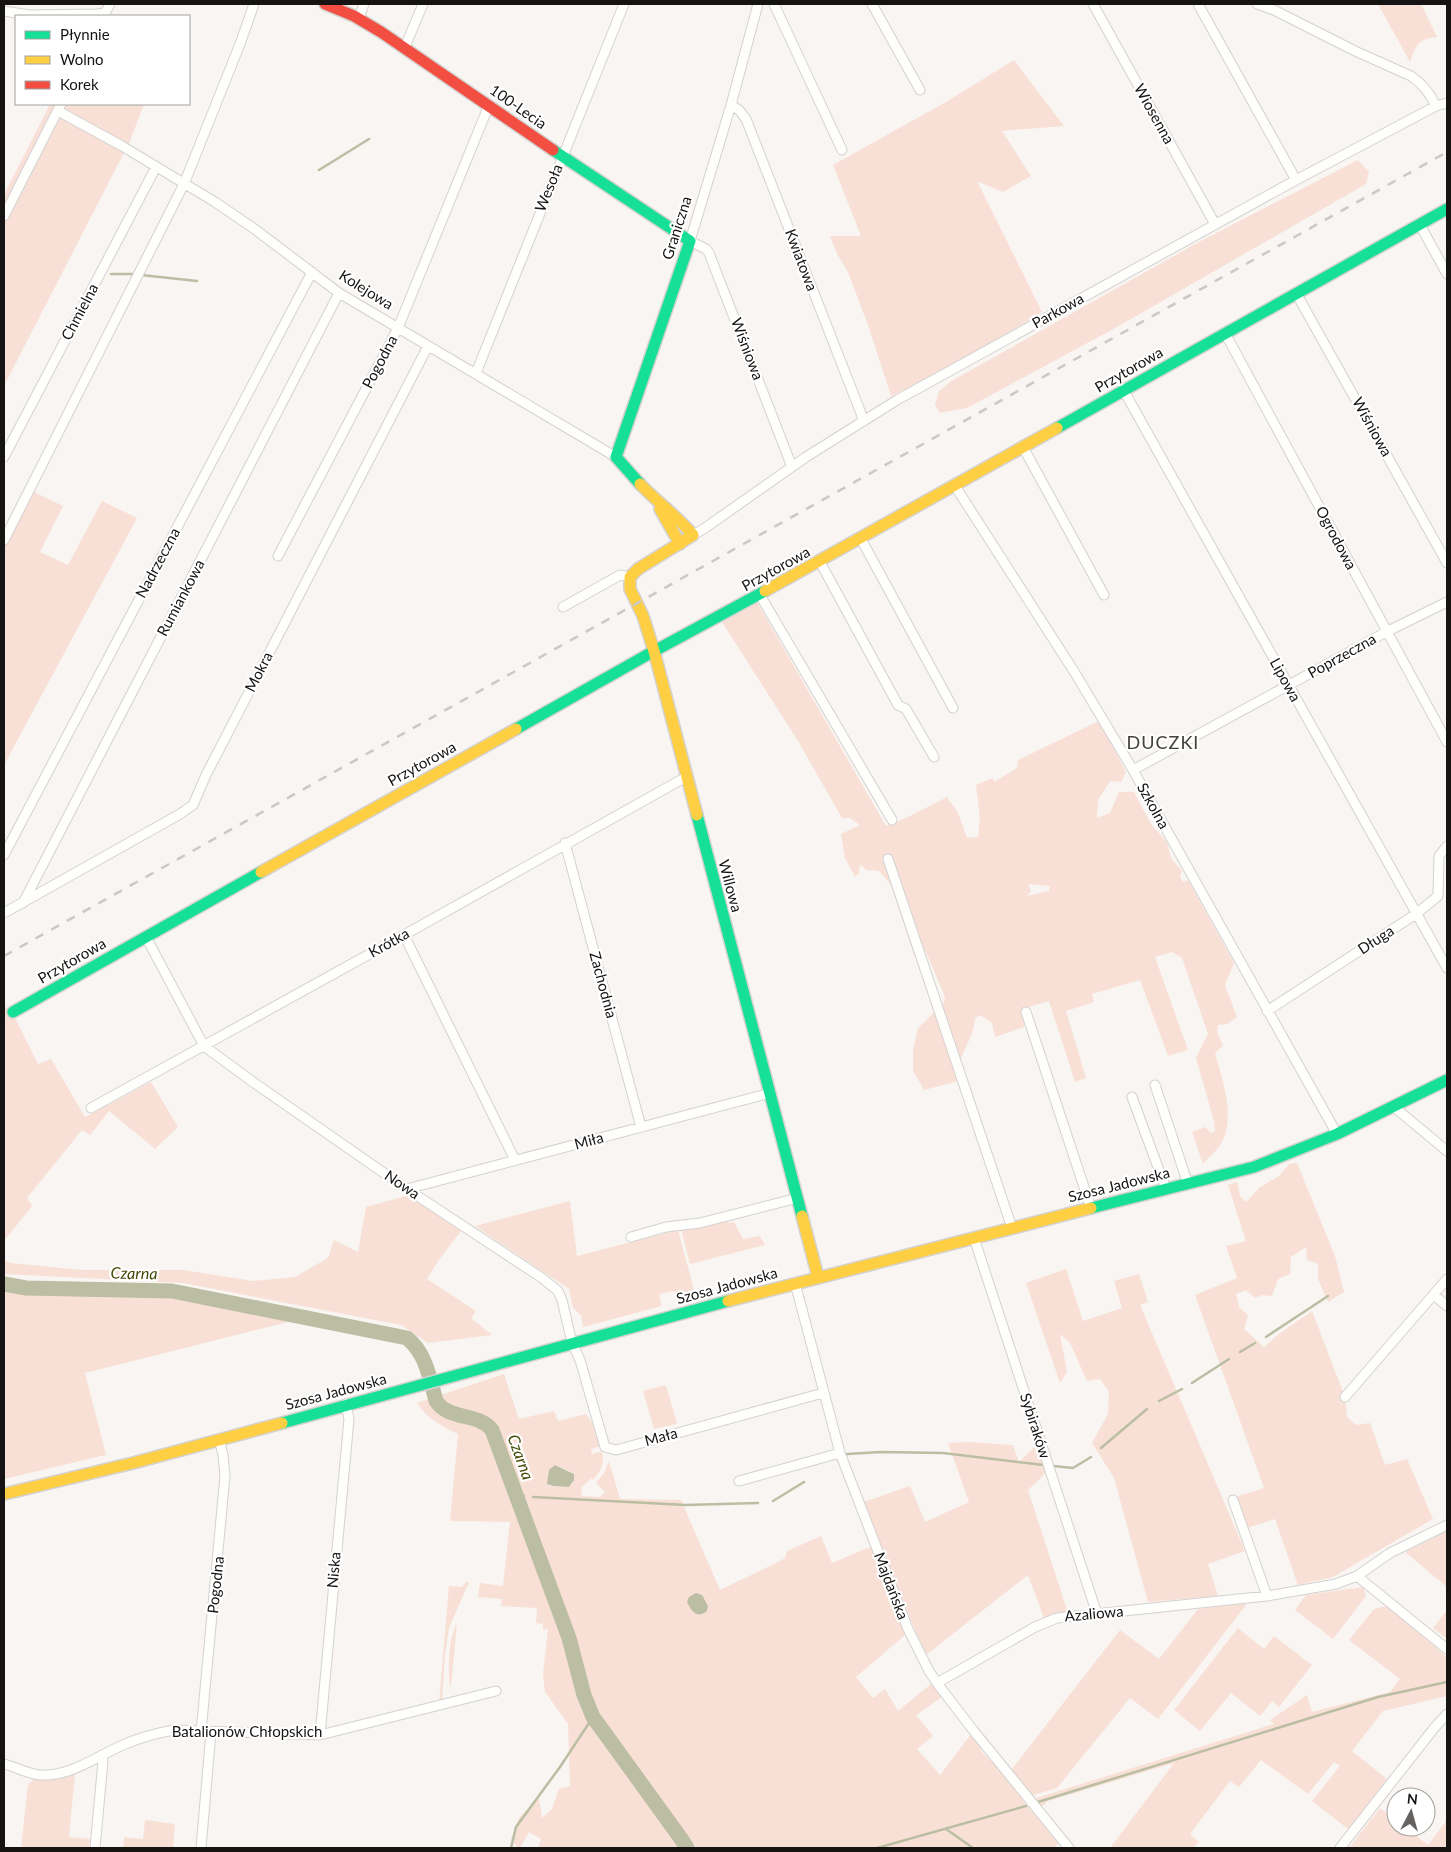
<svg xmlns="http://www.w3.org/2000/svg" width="1451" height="1852" font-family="Lato,sans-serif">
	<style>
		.green { fill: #f9e0d6; fill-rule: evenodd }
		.water { fill: #bbbea2 }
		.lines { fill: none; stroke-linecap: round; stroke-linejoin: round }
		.stream { stroke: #bbbea2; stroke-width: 2.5 }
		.river { stroke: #bbbea2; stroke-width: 15 }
		.street-casing { stroke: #d4d2d0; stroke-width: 11 }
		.fast-casing { stroke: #d4d2d0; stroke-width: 14 }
		.slow-casing { stroke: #d4d2d0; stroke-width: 14 }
		.jam-casing { stroke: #d4d2d0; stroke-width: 14 }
		.street { stroke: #fefefd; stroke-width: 9 }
		.fast { stroke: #16e098; stroke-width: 11 }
		.slow { stroke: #ffcf43; stroke-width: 11 }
		.jam { stroke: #f24e42; stroke-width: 11 }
		.rail { stroke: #c9c9c8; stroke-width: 2.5; stroke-dasharray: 9 9; stroke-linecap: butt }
		.labels { text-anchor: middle; stroke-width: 4.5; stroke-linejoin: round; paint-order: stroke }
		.street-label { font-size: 15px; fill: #151412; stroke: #fff }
		.water-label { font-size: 16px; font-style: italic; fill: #454b08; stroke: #fff }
		.quarter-label { font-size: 18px; letter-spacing: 1px; fill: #44413c; stroke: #fff }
	</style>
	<rect width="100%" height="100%" fill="#f8f5f2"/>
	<path class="green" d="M 1378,4 L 1421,4 L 1437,37 C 1418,38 1415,47 1410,62 Z
		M 1014,60 L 1064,126 L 1002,131 L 1031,176 L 1003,192 L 977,181 L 1042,312 L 939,374 L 891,396 L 869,328 L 848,272 L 837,254 L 830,236 L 861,236 L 833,165 L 946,102 Z
		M 50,104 L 144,104 L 130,141 L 4,386 L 4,195 Z
		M 1358,160 L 1369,172 L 1366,184 L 1117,327 L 967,408 L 940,413 L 935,405 L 939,391 L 950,382 L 1197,243 Z
		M 30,490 L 63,506 L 40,552 L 68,565 L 102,501 L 137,518 L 4,765 L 4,542 Z
		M 757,602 L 886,826 L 908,817 L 947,797 L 958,813 L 967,838 L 978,837 L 980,818 L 976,785 L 993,778 L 994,782 L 1017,768 L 1018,760 L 1099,721 L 1126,772 L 1121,782 L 1110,781 L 1098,800 L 1097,818 L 1110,813 L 1119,792 L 1134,792 L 1151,824 L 1167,842 L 1171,858 L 1182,871 L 1180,877 L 1183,882 L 1188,880 L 1234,963 L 1225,985 L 1237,1017 L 1227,1024 L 1218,1025 L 1217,1032 L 1223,1046 L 1215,1053 C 1222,1080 1235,1113 1223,1140 C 1219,1149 1209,1157 1203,1164 L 1192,1132 L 1205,1127 L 1211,1133 L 1215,1131 L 1214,1121 L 1196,1058 L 1208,1034 L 1182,958 L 1172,952 L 1155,957 L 1188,1050 L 1168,1056 L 1140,980 L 1092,994 L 1094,1002 L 1066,1011 L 1086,1078 L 1075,1082 L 1049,1001 L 1022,1009 L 1024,1027 L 995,1037 L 992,1023 L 980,1015 L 975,1018 C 974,1034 966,1045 960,1061 L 966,1079 L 924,1090 L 913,1071 L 913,1050 L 918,1028 L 944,1003 L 945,997 L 926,952 L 914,955 L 891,885 L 879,871 L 866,870 L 860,864 L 859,873 L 855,877 L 845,858 L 841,834 L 860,825 L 850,818 L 842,818 L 798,741 L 722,622 ZM 1028,884 L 1050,886 L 1049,891 L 1026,896 L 1031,892 Z
		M 4,1006 L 12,1012 L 38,1064 L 51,1059 L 85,1117 L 151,1082 L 178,1127 L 155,1149 L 109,1111 L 90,1135 L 82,1130 L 27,1198 L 32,1206 L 4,1241 Z
		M 1297,1163 L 1335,1256 L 1344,1292 L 1328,1302 L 1318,1279 L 1318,1264 L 1307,1260 L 1306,1247 L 1291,1257 L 1290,1274 L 1278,1279 L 1272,1296 L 1262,1295 L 1255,1298 L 1246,1290 L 1236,1294 L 1239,1307 L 1248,1315 L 1244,1329 L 1264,1347 L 1279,1334 L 1312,1311 L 1345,1397 L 1347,1417 L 1356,1425 L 1370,1423 L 1385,1465 L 1407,1459 L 1433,1519 L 1333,1577 L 1298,1585 L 1275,1519 L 1247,1528 L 1236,1497 L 1264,1488 L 1195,1295 L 1237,1278 L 1226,1246 L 1246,1241 L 1228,1185 L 1237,1182 L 1240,1196 L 1246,1202 L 1260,1187 L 1279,1176 L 1289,1164 Z
		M 409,1195 L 461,1231 L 438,1261 L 427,1279 L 476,1311 L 471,1318 L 492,1335 L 428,1343 L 401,1325 L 183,1283 L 4,1274 L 4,1261 L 11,1263 L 82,1270 L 183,1270 L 253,1281 L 295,1277 L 328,1258 L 334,1240 L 358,1252 L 366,1207 Z
		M 570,1201 L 577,1256 L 678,1230 L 696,1297 L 677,1302 L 674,1291 L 659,1294 L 662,1306 L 583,1327 L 581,1315 L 573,1308 L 569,1289 L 475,1226 Z
		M 723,1220 L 730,1223 L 734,1222 L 743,1239 L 760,1236 L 765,1245 L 690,1264 L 681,1229 Z
		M 1066,1269 L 1083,1321 L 1122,1308 L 1114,1281 L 1139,1274 L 1148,1302 L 1140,1305 L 1245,1551 L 1208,1564 L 1218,1596 L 1148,1602 L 1114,1478 L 1092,1443 L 1108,1414 L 1109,1392 L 1100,1379 L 1087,1381 L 1070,1343 L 1060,1334 L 1067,1372 L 1060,1383 L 1026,1283 Z
		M 4,1289 L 25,1293 L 172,1295 L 300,1319 L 85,1373 L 106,1455 L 4,1479 Z
		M 504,1374 L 519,1419 L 554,1411 L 558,1421 L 586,1414 L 595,1426 L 601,1446 L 591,1449 L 592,1454 L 602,1451 C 605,1463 601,1471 593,1480 L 591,1478 L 581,1488 L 582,1496 L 600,1497 L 605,1492 L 596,1483 L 604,1473 L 609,1461 L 620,1499 L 681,1500 L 720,1590 L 776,1563 L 785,1558 L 787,1551 L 821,1536 L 832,1563 L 872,1546 L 905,1635 L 856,1677 L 873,1698 L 885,1689 L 898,1711 L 931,1684 L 942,1697 L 916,1715 L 933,1736 L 917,1749 L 940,1775 L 972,1733 L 982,1752 L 1004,1774 L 1024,1802 L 1059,1843 L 1054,1848 L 538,1848 L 541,1839 L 529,1832 L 520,1848 L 518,1848 L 511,1839 L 519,1818 L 539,1797 L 542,1818 L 552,1809 L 559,1789 L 570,1786 L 568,1724 L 545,1692 L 543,1674 L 548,1629 L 543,1630 L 543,1624 L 536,1623 L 537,1608 L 501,1606 L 502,1599 L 478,1597 L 480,1583 L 503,1586 L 510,1522 L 450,1521 L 458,1434 C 442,1427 427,1418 417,1403 ZM 555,1465 L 572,1472 L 573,1483 L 569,1487 L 549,1486 Z
		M 666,1385 L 677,1424 L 654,1429 L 643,1391 Z
		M 970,1442 L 1013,1445 L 1019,1462 L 1038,1443 L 1048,1471 L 1028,1490 L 1068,1613 L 1044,1618 L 1028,1575 L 926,1655 L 891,1574 L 864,1502 L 910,1486 L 925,1522 L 969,1502 L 948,1443 Z
		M 1447,1531 L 1447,1587 L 1405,1552 Z
		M 466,1582 L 469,1582 L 449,1628 L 445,1655 L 442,1700 L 439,1702 L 449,1586 L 462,1587 Z
		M 1363,1587 L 1366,1596 L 1333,1639 L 1295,1610 L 1306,1595 Z
		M 1245,1603 L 1246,1605 L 1158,1719 L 1130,1698 L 1057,1788 L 1030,1796 L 1012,1769 L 1120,1630 L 1159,1659 L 1198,1609 Z
		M 1387,1606 L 1447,1657 L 1447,1696 L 1383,1711 L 1352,1751 L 1387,1779 L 1348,1829 L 1312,1801 L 1340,1766 L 1334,1762 L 1308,1794 L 1261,1760 L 1239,1787 L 1230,1781 L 1190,1834 L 1199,1842 L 1193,1848 L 1110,1848 L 1174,1763 L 1048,1801 L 1040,1808 L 1033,1799 L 1274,1724 L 1270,1720 L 1307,1695 L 1312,1712 L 1390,1692 L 1400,1679 L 1349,1640 L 1374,1609 Z
		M 1447,1610 L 1447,1639 L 1433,1628 Z
		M 457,1624 L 451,1686 L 450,1686 C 448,1670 448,1638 457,1624 Z
		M 1238,1628 L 1264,1649 L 1274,1636 L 1312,1665 L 1279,1707 L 1272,1701 L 1260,1716 L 1231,1693 L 1200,1731 L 1174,1710 Z
		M 75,1774 L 69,1837 L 90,1839 L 89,1848 L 21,1848 L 28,1785 L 34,1779 L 47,1780 Z
		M 1380,1808 L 1396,1820 L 1396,1827 L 1405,1827 L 1428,1845 L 1447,1820 L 1447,1848 L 1349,1848 Z
		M 145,1820 L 175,1824 L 173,1848 L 123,1848 L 124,1837 L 143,1839 Z"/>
	<path class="water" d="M 555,1465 L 574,1474 L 574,1480 L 569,1487 L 553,1486 L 547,1484 L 549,1470 Z
		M 696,1593 L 702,1595 L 708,1606 L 707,1611 C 697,1619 692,1612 687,1602 L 689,1597 Z"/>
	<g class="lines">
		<path class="stream" d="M 319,170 L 369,139
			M 111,274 L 132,274 L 197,281
			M 1266,1337 L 1328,1296
			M 1240,1352 L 1255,1343
			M 1192,1383 L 1229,1359
			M 1159,1401 L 1182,1389
			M 1101,1448 L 1147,1409
			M 847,1454 L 881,1452 L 943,1453 L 1043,1465
			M 1053,1466 L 1073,1468 L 1091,1457
			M 518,1496 L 524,1496
			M 533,1497 L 686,1505 L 758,1503
			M 773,1501 L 804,1482
			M 1038,1802 L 1378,1697 L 1447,1682
			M 946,1829 L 973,1848
			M 511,1848 L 516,1827 L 560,1767 L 593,1717
			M 877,1848 L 1026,1806"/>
		<path class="river" d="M 4,1284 L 26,1288 L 172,1291 L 407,1338 C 426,1353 430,1379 436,1401 C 449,1421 478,1412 492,1430 L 569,1638 L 584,1695 L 593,1717 L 682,1840 L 687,1848"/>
		<g class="street-casing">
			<path id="street" d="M 758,4 L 731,105 L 690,241 L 706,249 L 709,253 L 792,467
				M 774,4 L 842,150
				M 872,4 L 920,90
				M 1093,4 L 1215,224
				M 1198,4 L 1296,180
				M 1257,4 L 1274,10 L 1355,51 L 1411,76 C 1423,84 1430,93 1436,106
				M 4,11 L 29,15 L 97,14 L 105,13 L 110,4
				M 359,18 L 364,4
				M 405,47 L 423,4
				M 731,105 L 739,110 L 746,119 L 864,421
				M 58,111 L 122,146 L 215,202 L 256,230 L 339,293 L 616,457
				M 4,216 L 61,104
				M 1420,225 L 1447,274
				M 1296,293 L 1447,563
				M 1225,333 L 1447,742
				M 476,373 L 624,4
				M 1124,391 L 1447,968
				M 1023,447 L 1104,595
				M 4,457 L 156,167
				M 955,486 L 1075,673 L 1133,770 L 1337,1134
				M 693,535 L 705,528 L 806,457 L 897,400 L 1296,180 L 1436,106 L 1447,103
				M 861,539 L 953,708
				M 4,540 L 184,184 L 240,44 L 254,4
				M 278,556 L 398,328 L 489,105
				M 820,562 L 898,705 L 906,709 L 934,757
				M 760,595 L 892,820
				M 563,607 L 620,575 L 630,577
				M 1133,770 L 1386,632 L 1447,602
				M 565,843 L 641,1127
				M 4,855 L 312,272
				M 888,859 L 1012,1228
				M 23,903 L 339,293
				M 4,913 L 180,814 L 193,805 L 206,775 L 428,346
				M 404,935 L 515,1160
				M 146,937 L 204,1046 L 253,1082 L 407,1189 L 542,1278 L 558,1291 L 562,1300 L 572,1343 L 580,1360 L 605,1447 L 616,1450 L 823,1393
				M 1267,1011 L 1416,914 L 1438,896 L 1439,856 L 1447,846
				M 1026,1012 L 1091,1208
				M 1155,1085 L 1188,1184
				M 1132,1097 L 1166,1189
				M 1394,1107 L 1447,1151
				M 91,1108 L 404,935 L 686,777
				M 407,1189 L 770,1093
				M 631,1237 L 666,1227 L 700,1223 L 798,1198
				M 974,1238 L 1097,1614
				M 795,1283 L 840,1453 L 908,1629 L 929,1671 L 937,1683 L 973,1730 L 1069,1848
				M 1434,1295 L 1447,1306
				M 1345,1397 L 1447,1279
				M 739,1481 L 840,1453
				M 1233,1500 L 1267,1596
				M 1357,1576 L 1447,1649
				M 937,1683 L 1035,1627 L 1057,1618 L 1267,1596 L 1336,1584 L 1357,1576 L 1390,1553 L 1447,1525
				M 201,1732 L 225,1476 L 223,1455 L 219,1439
				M 320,1735 L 349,1419 L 346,1404
				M 4,1764 C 16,1767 28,1774 40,1775 C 70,1777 97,1756 123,1745 C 139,1738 156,1733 174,1730 L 320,1735 L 496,1691
				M 95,1848 L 103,1761 L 102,1755
				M 201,1848 L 211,1732
				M 1340,1848 L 1435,1727 L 1447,1714"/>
		</g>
		<g class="fast-casing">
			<path id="fast" d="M 553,150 L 690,241 L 616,457 L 640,484
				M 1057,428 L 1447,209
				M 516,729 L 647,655 L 765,591
				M 697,815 L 802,1216
				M 13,1012 L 261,872
				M 1091,1208 L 1254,1167 L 1337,1134 L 1447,1080
				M 282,1423 L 728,1301"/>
		</g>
		<g class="slow-casing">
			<path id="slow" d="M 640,484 C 657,502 677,516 693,535 L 638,569 L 630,577 L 630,589 L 643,616 L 654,651 L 697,815
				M 660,509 L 680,544
				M 765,591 L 1057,428
				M 261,872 L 516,729
				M 802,1216 L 818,1277
				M 728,1301 L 1091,1208
				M 4,1494 L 133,1463 L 282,1423"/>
		</g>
		<g class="jam-casing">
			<path id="jam" d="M 325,4 L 354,16 L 381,32 L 553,150"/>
		</g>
		<use href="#street" class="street"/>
		<use href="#fast" class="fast"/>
		<use href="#slow" class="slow"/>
		<use href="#jam" class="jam"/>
		<path class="rail" d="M 4,956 L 1447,152"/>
	</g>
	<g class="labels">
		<g class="street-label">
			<text transform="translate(518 107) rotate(35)" y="5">100-Lecia</text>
			<text transform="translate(1154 114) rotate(61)" y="5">Wiosenna</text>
			<text transform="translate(549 188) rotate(-68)" y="5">Wesoła</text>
			<text transform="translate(677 228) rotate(-72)" y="5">Graniczna</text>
			<text transform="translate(801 260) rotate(69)" y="5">Kwiatowa</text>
			<text transform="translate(366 290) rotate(32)" y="5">Kolejowa</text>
			<text transform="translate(1058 311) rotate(-29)" y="5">Parkowa</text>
			<text transform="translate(80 312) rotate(-62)" y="5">Chmielna</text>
			<text transform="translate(747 349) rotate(69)" y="5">Wiśniowa</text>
			<text transform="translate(380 362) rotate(-62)" y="5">Pogodna</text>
			<text transform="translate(1129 370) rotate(-30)" y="5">Przytorowa</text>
			<text transform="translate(1372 427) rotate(61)" y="5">Wiśniowa</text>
			<text transform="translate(1336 538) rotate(62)" y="5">Ogrodowa</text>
			<text transform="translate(158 563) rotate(-62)" y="5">Nadrzeczna</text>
			<text transform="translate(776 569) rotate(-29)" y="5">Przytorowa</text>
			<text transform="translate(181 598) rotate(-62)" y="5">Rumiankowa</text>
			<text transform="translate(1342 656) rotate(-29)" y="5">Poprzeczna</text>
			<text transform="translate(259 672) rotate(-63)" y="5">Mokra</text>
			<text transform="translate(1285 680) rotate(61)" y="5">Lipowa</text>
			<text transform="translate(422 764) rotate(-29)" y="5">Przytorowa</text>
			<text transform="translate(1153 806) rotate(61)" y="5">Szkolna</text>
			<text transform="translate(730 886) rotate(75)" y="5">Willowa</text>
			<text transform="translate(1376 940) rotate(-33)" y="5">Długa</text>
			<text transform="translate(389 943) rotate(-29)" y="5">Krótka</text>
			<text transform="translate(72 961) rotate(-30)" y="5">Przytorowa</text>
			<text transform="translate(603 985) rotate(75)" y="5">Zachodnia</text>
			<text transform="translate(589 1141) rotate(-15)" y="5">Miła</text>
			<text transform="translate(402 1185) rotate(34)" y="5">Nowa</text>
			<text transform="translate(1119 1185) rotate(-14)" y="5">Szosa Jadowska</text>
			<text transform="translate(727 1286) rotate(-15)" y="5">Szosa Jadowska</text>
			<text transform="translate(336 1392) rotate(-15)" y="5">Szosa Jadowska</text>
			<text transform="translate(1035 1426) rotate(72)" y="5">Sybiraków</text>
			<text transform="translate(661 1437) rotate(-15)" y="5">Mała</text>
			<text transform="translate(334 1570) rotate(-85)" y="5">Niska</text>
			<text transform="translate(216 1585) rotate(-84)" y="5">Pogodna</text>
			<text transform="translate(891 1586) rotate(69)" y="5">Majdańska</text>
			<text transform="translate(1094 1614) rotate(-5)" y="5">Azaliowa</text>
			<text x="247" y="1737">Batalionów Chłopskich</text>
		</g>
		<g class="water-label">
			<text transform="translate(134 1273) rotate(1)" y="6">Czarna</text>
			<text transform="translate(521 1457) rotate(70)" y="6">Czarna</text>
		</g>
		<g class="quarter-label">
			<text x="1163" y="749">DUCZKI</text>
		</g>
	</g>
	<rect width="1451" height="1852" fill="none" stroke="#151412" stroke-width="10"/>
	<rect x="15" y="15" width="175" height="90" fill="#ffffff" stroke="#a1a1a0"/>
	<rect x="25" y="31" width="25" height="8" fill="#16e098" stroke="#a1a1a0"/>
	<text x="60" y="40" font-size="15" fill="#151412">Płynnie</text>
	<rect x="25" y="56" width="25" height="8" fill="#ffcf43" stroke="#a1a1a0"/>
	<text x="60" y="65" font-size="15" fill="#151412">Wolno</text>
	<rect x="25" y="81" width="25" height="8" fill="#f24e42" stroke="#a1a1a0"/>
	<text x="60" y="90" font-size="15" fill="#151412">Korek</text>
	<g transform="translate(1411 1812) rotate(6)"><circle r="24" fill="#ffffff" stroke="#a1a1a0"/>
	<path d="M0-4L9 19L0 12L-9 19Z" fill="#646360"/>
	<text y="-8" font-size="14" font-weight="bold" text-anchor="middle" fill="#151412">N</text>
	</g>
</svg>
